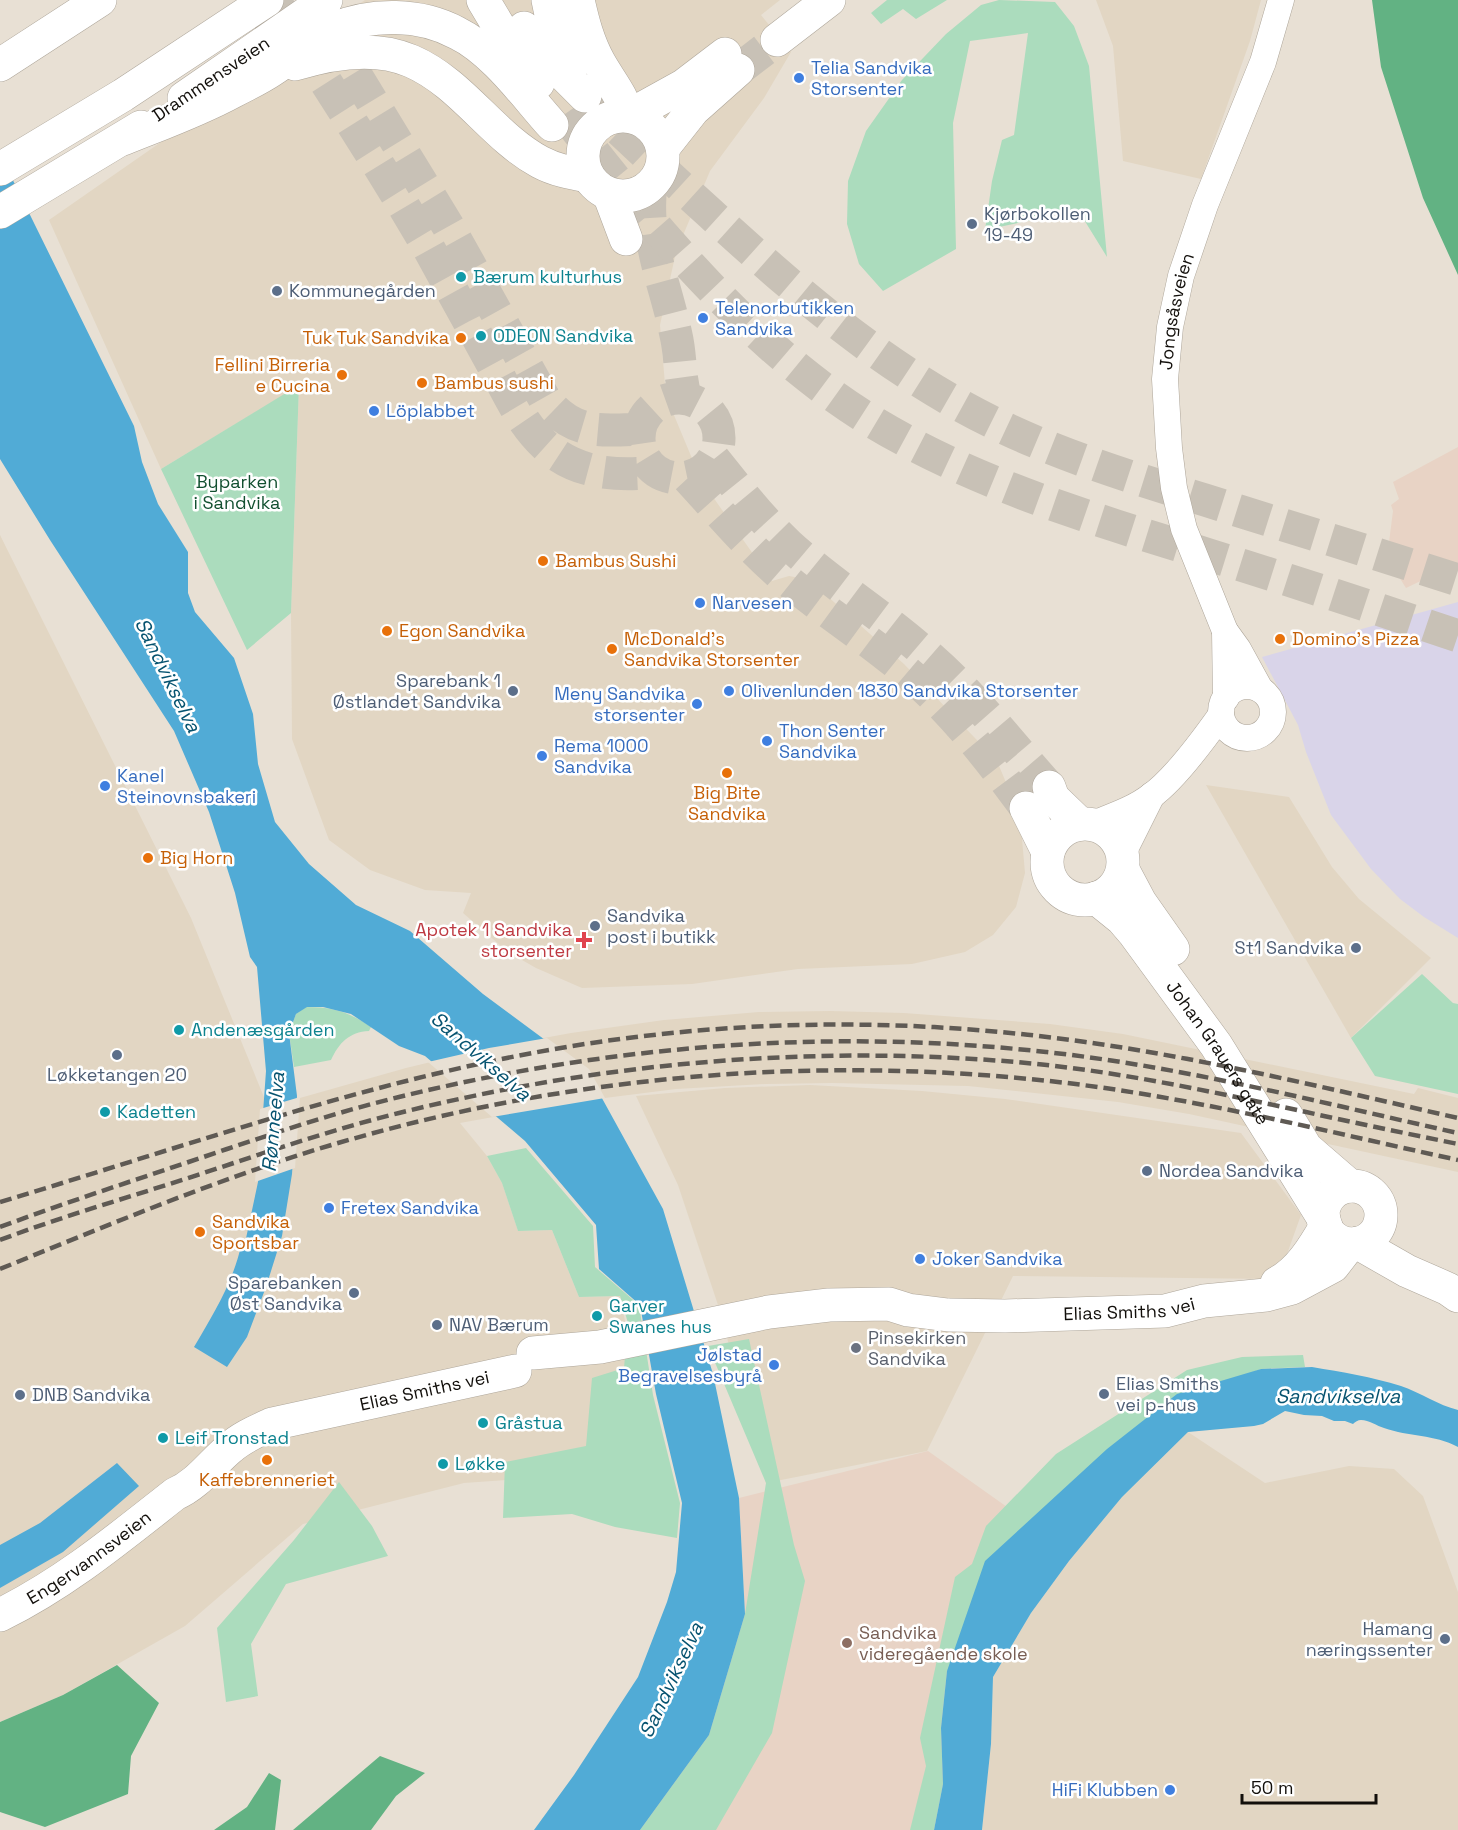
<svg xmlns="http://www.w3.org/2000/svg" width="1458" height="1830" font-family="'Space Grotesk',sans-serif">
	<style>
		.built { fill: #e2d6c3 }
		.industrial { fill: #d9d4e9 }
		.education { fill: #e8d3c5 }
		.green { fill: #abdcbd }
		.forest { fill: #62b283 }
		.water { fill: #51abd6 }
		.pier { fill: #e8e0d4 }
		.lines { fill: none; stroke-linecap: round; stroke-linejoin: round }
		.major-tunnel { stroke: #c8c1b6; stroke-width: 33; stroke-dasharray: 33 16; stroke-linecap: butt }
		.highway-tunnel { stroke: #c8c1b6; stroke-width: 33; stroke-dasharray: 33 16; stroke-linecap: butt }
		.minor-casing { stroke: #aea69a; stroke-width: 27 }
		.major-casing { stroke: #aea69a; stroke-width: 34 }
		.highway-casing { stroke: #aea69a; stroke-width: 34 }
		.minor { stroke: #fff; stroke-width: 26 }
		.major { stroke: #fff; stroke-width: 33 }
		.highway { stroke: #fff; stroke-width: 33 }
		.rail { stroke: #5f5a54; stroke-width: 4.5; stroke-dasharray: 12 6; stroke-linecap: butt }
		.shop-dot { fill: #3f7fe0; stroke: #fff; stroke-width: 2 }
		.service-dot { fill: #5c6f8a; stroke: #fff; stroke-width: 2 }
		.culture-dot { fill: #0f9aa8; stroke: #fff; stroke-width: 2 }
		.food-dot { fill: #e8710a; stroke: #fff; stroke-width: 2 }
		.health-dot { fill: #e0444e; stroke: #fff; stroke-width: 2 }
		.worship-dot { fill: #6b7280; stroke: #fff; stroke-width: 2 }
		.education-dot { fill: #8d6e63; stroke: #fff; stroke-width: 2 }
		.labels { text-anchor: middle; stroke-width: 5; stroke-linejoin: round; paint-order: stroke }
		.shop-label { font-size: 18px; fill: #366cbe; stroke: #fff; text-anchor: start }
		.street-label { font-size: 18px; fill: #120f0b; stroke: #fff }
		.service-label { font-size: 18px; fill: #4e5e75; stroke: #fff; text-anchor: start }
		.culture-label { font-size: 18px; fill: #0d838f; stroke: #fff; text-anchor: start }
		.food-label { font-size: 18px; fill: #c56008; stroke: #fff; text-anchor: start }
		.park-label { font-size: 18px; fill: #125030; stroke: #fff }
		.health-label { font-size: 18px; fill: #be3a42; stroke: #fff; text-anchor: end }
		.worship-label { font-size: 18px; fill: #5b616d; stroke: #fff; text-anchor: start }
		.education-label { font-size: 18px; fill: #785e54; stroke: #fff; text-anchor: start }
		.water-label { font-size: 20px; font-style: italic; fill: #065370; stroke: #fff }
	</style>
	<rect width="100%" height="100%" fill="#e8e0d4"/>
	<path class="built" d="M 365,0 L 780,0 L 761,15 L 791,52 L 764,98 L 710,171 L 676,252 L 660,325 L 666,396 L 701,480 L 772,581 L 789,576 L 805,579 L 826,595 L 904,664 L 997,761 L 1020,816 L 1025,873 L 1016,907 L 993,935 L 965,952 L 912,964 L 798,969 L 692,984 L 582,988 L 536,968 L 508,952 L 463,913 L 471,893 L 425,890 L 370,870 L 329,840 L 292,739 L 291,613 L 299,386 L 161,469 L 49,220 Z
		M 1096,0 L 1261,0 L 1250,41 L 1201,179 L 1123,161 L 1113,46 Z
		M 0,535 L 191,918 L 268,1107 L 406,1068 L 489,1048 L 571,1033 L 664,1020 L 759,1012 L 830,1011 L 904,1013 L 1050,1024 L 1123,1034 L 1414,1094 L 1418,1088 L 1458,1098 L 1458,1172 L 1189,1114 L 1118,1102 L 968,1086 L 832,1083 L 766,1084 L 676,1089 L 581,1101 L 460,1123 L 487,1156 L 502,1183 L 518,1231 L 552,1230 L 579,1297 L 620,1296 L 625,1321 L 670,1469 L 464,1483 L 303,1524 L 185,1626 L 63,1695 L 0,1722 Z
		M 1206,785 L 1289,797 L 1332,867 L 1359,899 L 1431,958 L 1351,1038 Z
		M 810,1085 L 922,1091 L 1005,1099 L 1241,1133 L 1301,1215 L 1278,1279 L 1013,1276 L 927,1451 L 766,1483 L 719,1308 L 678,1185 L 636,1096 L 725,1088 Z
		M 1188,1432 L 1265,1483 L 1349,1466 L 1394,1469 L 1423,1496 L 1458,1592 L 1458,1830 L 982,1830 L 991,1744 L 993,1677 L 1031,1613 L 1069,1561 L 1122,1497 Z"/>
	<path class="industrial" d="M 1458,602 L 1458,938 L 1424,917 L 1400,899 L 1371,869 L 1331,815 L 1306,752 L 1298,725 L 1262,657 Z"/>
	<path class="education" d="M 1458,447 L 1458,563 L 1406,588 L 1387,558 L 1393,511 L 1391,505 L 1399,499 L 1393,482 Z
		M 928,1451 L 1027,1521 L 985,1561 L 934,1830 L 640,1830 L 745,1614 L 739,1498 Z"/>
	<path class="green" d="M 887,0 L 947,0 L 916,19 L 903,9 L 881,24 L 871,13 Z
		M 999,0 L 1055,2 L 1074,26 L 1089,66 L 1107,257 L 1078,210 L 985,230 L 992,181 L 1002,140 L 1014,135 L 1028,33 L 970,41 L 953,123 L 956,249 L 883,291 L 859,264 L 847,224 L 848,181 L 866,131 L 902,80 L 946,34 L 981,5 Z
		M 299,385 L 291,613 L 247,650 L 161,469 Z
		M 1422,974 L 1453,1003 L 1458,1004 L 1458,1094 L 1375,1076 L 1351,1038 Z
		M 306,1007 C 333,1007 349,1012 371,1027 L 369,1031 C 349,1032 339,1043 331,1060 L 294,1067 L 289,1033 L 296,1014 Z
		M 526,1148 L 593,1226 L 595,1267 L 639,1305 L 653,1395 L 680,1503 L 677,1538 L 615,1527 L 572,1514 L 503,1518 L 505,1462 L 586,1446 L 592,1378 L 624,1368 L 628,1323 L 620,1296 L 579,1297 L 552,1230 L 518,1231 L 502,1183 L 487,1156 Z
		M 749,1339 L 794,1545 L 805,1581 L 772,1733 L 716,1830 L 640,1830 L 709,1735 L 745,1614 L 766,1483 L 708,1346 Z
		M 1303,1355 L 1305,1367 L 1261,1369 L 1243,1376 L 947,1671 L 941,1728 L 943,1784 L 934,1830 L 910,1830 L 926,1766 L 920,1738 L 955,1577 L 972,1564 L 986,1526 L 1056,1454 L 1187,1370 L 1242,1357 Z
		M 339,1482 L 372,1526 L 388,1556 L 286,1584 L 251,1644 L 258,1696 L 226,1702 L 217,1628 L 294,1540 Z"/>
	<path class="forest" d="M 1372,0 L 1458,0 L 1458,275 L 1423,198 L 1381,67 Z
		M 117,1665 L 159,1703 L 131,1756 L 128,1794 L 45,1827 L 0,1812 L 0,1722 L 63,1695 Z
		M 380,1756 L 425,1773 L 396,1796 L 371,1830 L 293,1830 Z
		M 269,1773 L 281,1780 L 275,1830 L 214,1830 L 247,1807 Z"/>
	<path class="water" d="M 0,154 L 134,426 L 142,462 L 158,504 L 188,552 L 188,593 L 195,612 L 234,658 L 253,714 L 258,764 L 275,822 L 309,864 L 356,905 L 410,931 L 483,994 L 587,1071 L 663,1209 L 713,1374 L 739,1498 L 745,1614 L 709,1735 L 640,1830 L 534,1830 L 574,1775 L 638,1677 L 667,1602 L 676,1572 L 682,1503 L 656,1394 L 640,1305 L 599,1269 L 596,1225 L 525,1141 L 425,1056 L 399,1046 L 351,1014 L 323,1007 L 307,1007 L 296,1014 L 289,1033 L 297,1096 L 292,1174 L 282,1236 L 266,1287 L 247,1337 L 227,1367 L 194,1347 C 213,1315 233,1282 241,1246 L 245,1243 L 258,1182 L 266,1071 L 257,967 L 250,957 L 235,893 L 209,812 L 174,731 L 50,540 L 0,459 Z
		M 1312,1367 C 1342,1372 1372,1377 1401,1386 C 1421,1393 1438,1405 1458,1410 L 1458,1447 C 1434,1434 1409,1437 1384,1428 C 1377,1426 1369,1420 1361,1420 C 1358,1420 1355,1422 1353,1424 L 1345,1421 L 1334,1421 L 1322,1416 L 1304,1415 L 1285,1411 L 1263,1424 L 1254,1426 L 1188,1432 L 1122,1497 L 1069,1561 L 1031,1613 L 993,1677 L 991,1744 L 982,1830 L 934,1830 L 943,1784 L 941,1728 L 947,1671 L 985,1561 L 1107,1449 L 1177,1394 L 1261,1369 Z
		M 117,1463 L 139,1486 L 63,1552 L 0,1588 L 0,1545 L 40,1523 Z"/>
	<path class="pier" d="M 547,1038 L 589,1069 L 605,1098 L 492,1117 L 428,1062 L 489,1048 Z
		M 300,1097 L 295,1168 L 255,1182 L 260,1109 Z"/>
	<g class="lines">
		<path class="major-tunnel" d="M 274,0 C 325,82 379,163 428,247 C 450,287 472,327 494,367 C 510,397 525,431 553,452 C 583,475 622,476 657,472
			M 329,31 L 448,226 L 544,398 C 572,434 597,431 640,429
			M 738,70 L 777,40
			M 651,185 C 644,239 665,282 676,335 C 681,356 679,377 686,399
			M639 438a40 40 0 1 1 80 0a40 40 0 1 1-80 0Z
			M 714,459 C 738,489 761,519 789,545 C 832,584 882,615 925,653 C 971,692 1009,742 1049,787
			M 688,478 C 722,515 754,554 793,585 C 839,622 891,654 933,696 C 967,730 997,769 1026,808"/>
		<path class="highway-tunnel" d="M 585,96 C 626,137 669,176 712,215 C 798,294 888,371 994,423 C 1061,456 1134,478 1205,500 C 1289,527 1374,553 1458,580
			M 565,114 C 595,156 628,195 662,234 C 724,305 791,372 873,422 C 977,485 1094,519 1209,555 C 1293,581 1375,608 1458,636"/>
		<g class="minor-casing">
			<g id="minor">
				<path d="M 1225,631 L 1226,698"/>
				<circle cx="1247" cy="712" r="26"/>
				<path id="s1" d="M 1260,689 L 1238,649 L 1225,631 L 1184,529 L 1174,488 L 1169,448 L 1165,379 L 1170,327 L 1181,276 L 1205,205 L 1263,62 L 1281,0"/>
				<path d="M 1093,824 C 1113,816 1134,809 1151,796 C 1175,779 1204,739 1221,715"/>
				<path d="M 1123,853 L 1152,795"/>
			</g>
		</g>
		<g class="major-casing">
			<g id="major">
				<path d="M 777,40 L 829,0"/>
				<path d="M 0,65 L 100,0"/>
				<circle cx="623" cy="156" r="40"/>
				<path d="M 634,117 L 645,107 L 683,86 L 725,54"/>
				<path d="M 663,148 L 693,110 L 738,70"/>
				<path d="M 609,194 L 626,239"/>
				<path d="M 1049,787 L 1053,798 L 1080,824"/>
				<path d="M 1026,808 L 1048,852"/>
				<circle cx="1085" cy="862" r="38"/>
				<path d="M 1123,870 L 1140,902 L 1173,949"/>
				<path id="s2" d="M 1096,898 L 1122,919 L 1134,933 L 1216,1045 L 1324,1219"/>
				<path d="M 1286,1115 L 1306,1148 L 1350,1186"/>
				<circle cx="1352" cy="1215" r="29"/>
				<path d="M 1358,1243 L 1407,1271 L 1448,1289 L 1458,1296"/>
				<path d="M 1277,1283 C 1299,1272 1314,1247 1326,1226"/>
				<path id="s3" d="M 533,1353 L 600,1347 L 769,1312 L 829,1305 L 889,1304 L 908,1310 L 948,1315 L 1005,1316 L 1165,1311 L 1204,1301 L 1266,1295 L 1292,1288 L 1333,1266 L 1350,1244"/>
				<path id="s4" d="M 0,1615 C 65,1583 119,1538 175,1494 C 198,1484 211,1464 230,1448 C 242,1437 257,1431 272,1424 L 515,1371"/>
			</g>
		</g>
		<g class="highway-casing">
			<path id="highway" d="M 483,0 L 505,37 L 538,83
				M 548,0 L 554,29 L 570,74
				M 578,0 C 583,22 588,42 599,62 C 609,80 622,95 628,115
				M 524,28 L 543,54 L 585,96
				M 295,64 C 331,53 374,45 411,61 C 462,83 492,136 540,162 C 555,170 571,173 588,176
				M 184,98 L 326,0
				M 123,139 C 160,124 197,111 232,92 C 246,85 260,78 272,70 C 293,57 310,38 333,29 C 372,13 420,13 457,33 C 494,51 525,95 552,125
				M 0,169 L 123,95 L 267,0
				M 0,212 L 141,127"/>
		</g>
		<use href="#minor" class="minor"/>
		<use href="#major" class="major"/>
		<use href="#highway" class="highway"/>
		<path class="rail" d="M 0,1202 C 210,1139 418,1063 636,1037 C 790,1018 946,1021 1099,1044 C 1220,1062 1339,1091 1458,1118
			M 0,1227 C 75,1199 151,1175 227,1149 C 284,1130 341,1111 399,1097 C 611,1045 829,1028 1046,1052 C 1185,1067 1322,1103 1458,1133
			M 0,1240 C 61,1217 123,1199 185,1179 C 259,1155 332,1129 407,1111 C 607,1062 811,1045 1016,1062 C 1111,1070 1204,1090 1297,1110 C 1350,1122 1404,1133 1458,1144
			M 0,1269 C 116,1222 232,1173 352,1139 C 584,1073 828,1055 1067,1083 C 1199,1099 1329,1132 1458,1160"/>
	</g>
	<g class="shop-dot">
		<circle cx="799" cy="78" r="6"/>
		<circle cx="703" cy="318" r="6"/>
		<circle cx="374" cy="411" r="6"/>
		<circle cx="700" cy="603" r="6"/>
		<circle cx="729" cy="691" r="6"/>
		<circle cx="697" cy="704" r="6"/>
		<circle cx="767" cy="741" r="6"/>
		<circle cx="542" cy="756" r="6"/>
		<circle cx="105" cy="786" r="6"/>
		<circle cx="329" cy="1208" r="6"/>
		<circle cx="920" cy="1259" r="6"/>
		<circle cx="774" cy="1365" r="6"/>
		<circle cx="1170" cy="1790" r="6"/>
	</g>
	<g class="service-dot">
		<circle cx="972" cy="224" r="6"/>
		<circle cx="277" cy="291" r="6"/>
		<circle cx="513" cy="691" r="6"/>
		<circle cx="595" cy="926" r="6"/>
		<circle cx="1356" cy="948" r="6"/>
		<circle cx="117" cy="1055" r="6"/>
		<circle cx="1147" cy="1171" r="6"/>
		<circle cx="354" cy="1293" r="6"/>
		<circle cx="437" cy="1325" r="6"/>
		<circle cx="1104" cy="1394" r="6"/>
		<circle cx="20" cy="1395" r="6"/>
		<circle cx="1445" cy="1639" r="6"/>
	</g>
	<g class="culture-dot">
		<circle cx="461" cy="277" r="6"/>
		<circle cx="481" cy="336" r="6"/>
		<circle cx="179" cy="1030" r="6"/>
		<circle cx="105" cy="1112" r="6"/>
		<circle cx="597" cy="1316" r="6"/>
		<circle cx="483" cy="1423" r="6"/>
		<circle cx="163" cy="1438" r="6"/>
		<circle cx="443" cy="1464" r="6"/>
	</g>
	<g class="food-dot">
		<circle cx="461" cy="338" r="6"/>
		<circle cx="342" cy="375" r="6"/>
		<circle cx="422" cy="383" r="6"/>
		<circle cx="543" cy="561" r="6"/>
		<circle cx="387" cy="631" r="6"/>
		<circle cx="1280" cy="639" r="6"/>
		<circle cx="612" cy="649" r="6"/>
		<circle cx="727" cy="773" r="6"/>
		<circle cx="148" cy="858" r="6"/>
		<circle cx="200" cy="1232" r="6"/>
		<circle cx="267" cy="1460" r="6"/>
	</g>
	<path class="health-dot" d="M581 931h6v6h6v6h-6v6h-6v-6h-6v-6h6z"/>
	<circle class="worship-dot" cx="856" cy="1348" r="6"/>
	<circle class="education-dot" cx="847" cy="1643" r="6"/>
	<g class="labels">
		<g class="shop-label">
			<text x="811" y="74">Telia Sandvika<tspan x="811" dy="21">Storsenter</tspan></text>
			<text x="715" y="314">Telenorbutikken<tspan x="715" dy="21">Sandvika</tspan></text>
			<text x="386" y="417">Löplabbet</text>
			<text x="712" y="609">Narvesen</text>
			<text x="741" y="697">Olivenlunden 1830 Sandvika Storsenter</text>
			<text x="685" y="700" text-anchor="end">Meny Sandvika<tspan x="685" dy="21">storsenter</tspan></text>
			<text x="779" y="737">Thon Senter<tspan x="779" dy="21">Sandvika</tspan></text>
			<text x="554" y="752">Rema 1000<tspan x="554" dy="21">Sandvika</tspan></text>
			<text x="117" y="782">Kanel<tspan x="117" dy="21">Steinovnsbakeri</tspan></text>
			<text x="341" y="1214">Fretex Sandvika</text>
			<text x="932" y="1265">Joker Sandvika</text>
			<text x="762" y="1361" text-anchor="end">Jølstad<tspan x="762" dy="21">Begravelsesbyrå</tspan></text>
			<text x="1158" y="1796" text-anchor="end">HiFi Klubben</text>
		</g>
		<g class="street-label">
			<text transform="translate(211 79) rotate(-34)" y="6">Drammensveien</text>
			<text dy="6" stroke="none"><textPath href="#s1" startOffset="398">Jongsåsveien</textPath></text>
			<text dy="6" stroke="none"><textPath href="#s2" startOffset="198">Johan Grauers gate</textPath></text>
			<text dy="6" stroke="none"><textPath href="#s3" startOffset="602">Elias Smiths vei</textPath></text>
			<text dy="6" stroke="none"><textPath href="#s4" startOffset="490">Elias Smiths vei</textPath></text>
			<text dy="6" stroke="none"><textPath href="#s4" startOffset="106">Engervannsveien</textPath></text>
		</g>
		<g class="service-label">
			<text x="984" y="220">Kjørbokollen<tspan x="984" dy="21">19-49</tspan></text>
			<text x="289" y="297">Kommunegården</text>
			<text x="501" y="687" text-anchor="end">Sparebank 1<tspan x="501" dy="21">Østlandet Sandvika</tspan></text>
			<text x="607" y="922">Sandvika<tspan x="607" dy="21">post i butikk</tspan></text>
			<text x="1344" y="954" text-anchor="end">St1 Sandvika</text>
			<text x="117" y="1081" text-anchor="middle">Løkketangen 20</text>
			<text x="1159" y="1177">Nordea Sandvika</text>
			<text x="342" y="1289" text-anchor="end">Sparebanken<tspan x="342" dy="21">Øst Sandvika</tspan></text>
			<text x="449" y="1331">NAV Bærum</text>
			<text x="1116" y="1390">Elias Smiths<tspan x="1116" dy="21">vei p-hus</tspan></text>
			<text x="32" y="1401">DNB Sandvika</text>
			<text x="1433" y="1635" text-anchor="end">Hamang<tspan x="1433" dy="21">næringssenter</tspan></text>
		</g>
		<g class="culture-label">
			<text x="473" y="283">Bærum kulturhus</text>
			<text x="493" y="342">ODEON Sandvika</text>
			<text x="191" y="1036">Andenæsgården</text>
			<text x="117" y="1118">Kadetten</text>
			<text x="609" y="1312">Garver<tspan x="609" dy="21">Swanes hus</tspan></text>
			<text x="495" y="1429">Gråstua</text>
			<text x="175" y="1444">Leif Tronstad</text>
			<text x="455" y="1470">Løkke</text>
		</g>
		<g class="food-label">
			<text x="449" y="344" text-anchor="end">Tuk Tuk Sandvika</text>
			<text x="330" y="371" text-anchor="end">Fellini Birreria<tspan x="330" dy="21">e Cucina</tspan></text>
			<text x="434" y="389">Bambus sushi</text>
			<text x="555" y="567">Bambus Sushi</text>
			<text x="399" y="637">Egon Sandvika</text>
			<text x="624" y="645">McDonald's<tspan x="624" dy="21">Sandvika Storsenter</tspan></text>
			<text x="1292" y="645">Domino's Pizza</text>
			<text x="727" y="799" text-anchor="middle">Big Bite<tspan x="727" dy="21">Sandvika</tspan></text>
			<text x="160" y="864">Big Horn</text>
			<text x="212" y="1228">Sandvika<tspan x="212" dy="21">Sportsbar</tspan></text>
			<text x="267" y="1486" text-anchor="middle">Kaffebrenneriet</text>
		</g>
		<g class="park-label">
			<text x="237" y="488">Byparken<tspan x="237" dy="21">i Sandvika</tspan></text>
		</g>
		<g class="health-label">
			<text x="572" y="936">Apotek 1 Sandvika<tspan x="572" dy="21">storsenter</tspan></text>
		</g>
		<g class="worship-label">
			<text x="868" y="1344">Pinsekirken<tspan x="868" dy="21">Sandvika</tspan></text>
		</g>
		<g class="education-label">
			<text x="859" y="1639">Sandvika<tspan x="859" dy="21">videregående skole</tspan></text>
		</g>
		<g class="water-label">
			<text transform="translate(168 675) rotate(64)" y="7">Sandvikselva</text>
			<text transform="translate(481 1056) rotate(41)" y="7">Sandvikselva</text>
			<text transform="translate(273 1122) rotate(-85)" y="7">Rønneelva</text>
			<text x="1338" y="1403">Sandvikselva</text>
			<text transform="translate(671 1680) rotate(-65)" y="7">Sandvikselva</text>
		</g>
	</g>
	<path d="M1242 1794v9h134v-9" fill="none" stroke="#120f0b" stroke-width="3"/>
	<text x="1251" y="1794" font-size="18" fill="#120f0b" stroke="#ffffff" stroke-width="4.5" paint-order="stroke">50 m</text>
</svg>
